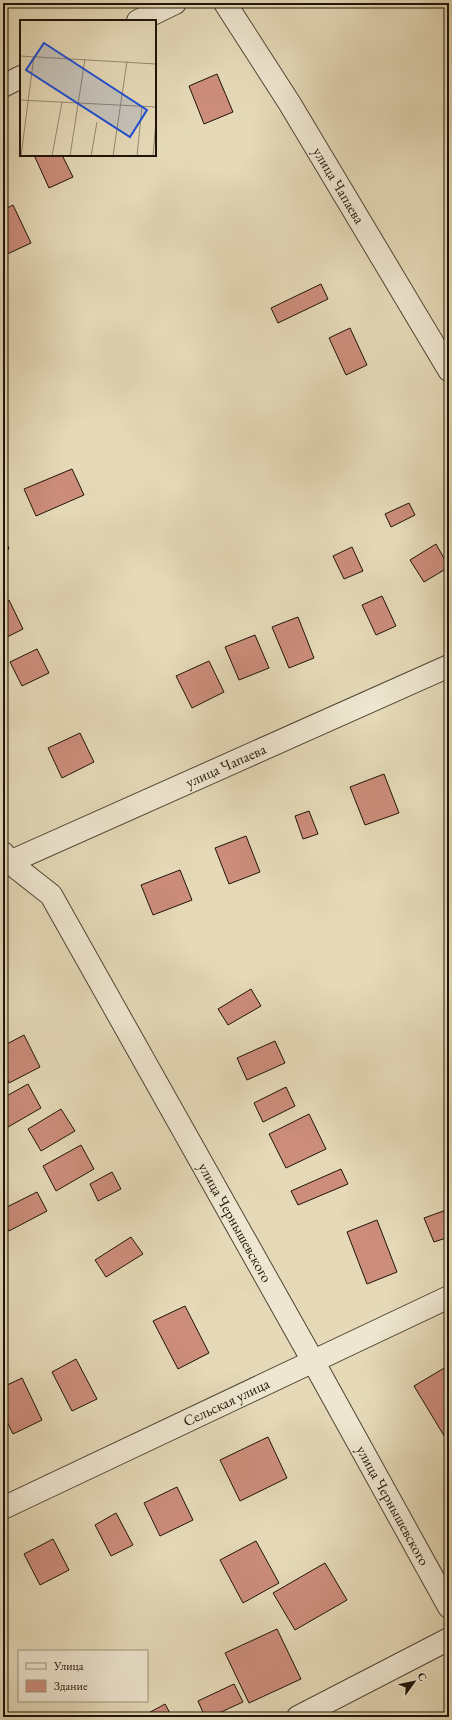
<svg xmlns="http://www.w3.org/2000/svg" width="452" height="1720" font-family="'EB Garamond',serif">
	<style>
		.building { fill: #cc8d7b; stroke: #1f1408 }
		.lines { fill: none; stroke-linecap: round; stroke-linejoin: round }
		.minor-casing { stroke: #504534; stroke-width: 24 }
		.minor { stroke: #eee6d0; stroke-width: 22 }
		.labels { text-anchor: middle; stroke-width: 3; stroke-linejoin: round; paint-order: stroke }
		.street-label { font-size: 15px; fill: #1f1408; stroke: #eee6d0 }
		.inset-road { fill: none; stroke: #968a71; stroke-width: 1 }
		.view { fill: #1d4ed8; fill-opacity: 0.15; stroke: #1d4ed8; stroke-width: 2 }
		.inset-edge { fill: none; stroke: #1f1408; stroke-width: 2 }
	</style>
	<rect width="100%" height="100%" fill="#e5d9b7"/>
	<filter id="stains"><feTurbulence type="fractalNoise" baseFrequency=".005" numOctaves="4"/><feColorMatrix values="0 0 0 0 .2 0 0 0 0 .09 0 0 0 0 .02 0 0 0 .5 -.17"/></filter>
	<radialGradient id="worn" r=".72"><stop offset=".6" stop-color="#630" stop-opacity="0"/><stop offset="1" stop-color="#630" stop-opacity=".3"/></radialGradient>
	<path class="building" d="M 217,74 L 233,112 L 204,124 L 189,86 Z
		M 34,155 L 62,155 L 73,177 L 49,188 Z
		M 13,205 L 31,243 L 3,256 L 3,210 Z
		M 321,284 L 328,299 L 278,323 L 271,308 Z
		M 350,328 L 367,365 L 346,375 L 329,338 Z
		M 72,469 L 84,495 L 36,516 L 24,489 Z
		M 409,503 L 415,515 L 391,527 L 385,514 Z
		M 3,533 L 9,549 L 3,551 Z
		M 436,544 L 449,567 L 424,582 L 410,560 Z
		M 352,547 L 363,571 L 344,579 L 333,556 Z
		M 382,596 L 396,626 L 376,635 L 362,605 Z
		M 9,600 L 23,629 L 3,639 L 3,603 Z
		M 298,617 L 314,658 L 289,668 L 272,627 Z
		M 255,635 L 269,668 L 239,680 L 225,647 Z
		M 37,649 L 49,673 L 22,686 L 10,662 Z
		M 209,661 L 224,692 L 192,708 L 176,676 Z
		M 80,733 L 94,762 L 62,778 L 48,748 Z
		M 384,774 L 399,813 L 365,825 L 350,787 Z
		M 309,811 L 318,834 L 303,839 L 295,816 Z
		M 246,836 L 260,872 L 229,884 L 215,848 Z
		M 180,870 L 192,900 L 153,915 L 141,885 Z
		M 251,989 L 261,1006 L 228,1025 L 218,1009 Z
		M 24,1035 L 40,1067 L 9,1083 L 3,1070 L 3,1046 Z
		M 275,1041 L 285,1063 L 247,1080 L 237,1058 Z
		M 28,1084 L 41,1108 L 8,1127 L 3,1119 L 3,1098 Z
		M 286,1087 L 295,1106 L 263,1122 L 254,1103 Z
		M 61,1109 L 75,1131 L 41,1151 L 28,1129 Z
		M 309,1114 L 326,1149 L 286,1168 L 269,1134 Z
		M 81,1145 L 94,1169 L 56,1191 L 43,1166 Z
		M 341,1169 L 348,1184 L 298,1205 L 291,1191 Z
		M 112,1172 L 121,1189 L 98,1201 L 90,1184 Z
		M 37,1192 L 47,1211 L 9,1231 L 3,1220 L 3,1209 Z
		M 449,1209 L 449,1237 L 434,1242 L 424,1218 Z
		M 377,1220 L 397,1272 L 367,1284 L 347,1232 Z
		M 131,1237 L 143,1254 L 106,1277 L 95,1260 Z
		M 185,1306 L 209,1353 L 178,1369 L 153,1321 Z
		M 76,1359 L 97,1399 L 72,1411 L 52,1372 Z
		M 446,1367 L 449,1373 L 449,1437 L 446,1439 L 414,1386 Z
		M 22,1378 L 42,1420 L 13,1434 L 3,1413 L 3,1387 Z
		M 268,1437 L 287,1478 L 240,1501 L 220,1460 Z
		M 177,1487 L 193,1520 L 160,1536 L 144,1503 Z
		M 116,1513 L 133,1545 L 111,1556 L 95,1525 Z
		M 53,1539 L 69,1570 L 40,1585 L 24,1554 Z
		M 256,1541 L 279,1583 L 243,1603 L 220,1560 Z
		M 325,1563 L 347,1600 L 295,1630 L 273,1593 Z
		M 277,1629 L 301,1679 L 249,1703 L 225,1653 Z
		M 234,1684 L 243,1702 L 210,1717 L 205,1717 L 198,1701 Z
		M 165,1704 L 172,1717 L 143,1717 L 143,1716 Z"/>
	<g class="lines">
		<g class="minor-casing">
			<g id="minor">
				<path id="s1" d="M 225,3 L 290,104 L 449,370"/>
				<path d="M 138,21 L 175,3"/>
				<path d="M 3,86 L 21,77"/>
				<path id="s2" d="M 3,853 L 9,862 L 51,895 L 313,1361 L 449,1607"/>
				<path id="s3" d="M 3,865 L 449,666"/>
				<path id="s4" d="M 3,1508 L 449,1297"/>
				<path d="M 298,1717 L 449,1639"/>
			</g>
		</g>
		<use href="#minor" class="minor"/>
	</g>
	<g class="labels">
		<g class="street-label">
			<text dy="5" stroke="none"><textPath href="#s1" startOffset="215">улица Чапаева</textPath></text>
			<text dy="5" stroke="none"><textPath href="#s3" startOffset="244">улица Чапаева</textPath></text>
			<text dy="5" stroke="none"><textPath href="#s2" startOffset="440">улица Чернышевского</textPath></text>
			<text dy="5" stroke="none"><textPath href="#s4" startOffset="247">Сельская улица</textPath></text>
			<text dy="5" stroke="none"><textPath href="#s2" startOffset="764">улица Чернышевского</textPath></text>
		</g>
	</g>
	<g transform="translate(20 20)">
		<rect width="136" height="136" fill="#e5d9b7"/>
		<path class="inset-road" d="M 0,36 L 136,44M 0,80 L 136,87M 1,136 L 14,36M 32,136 L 42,82M 50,136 L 65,39M 71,136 L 77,102M 93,136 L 107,41M 117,136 L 122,86M 133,136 L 136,101"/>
		<path class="view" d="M 24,23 L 127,90 L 110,117 L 6,50 Z"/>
		<rect width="136" height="136" class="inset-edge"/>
	</g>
	<rect width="452" height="1720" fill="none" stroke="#e5d9b7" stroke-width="16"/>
	<rect x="4" y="4" width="444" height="1712" fill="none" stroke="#1f1408" stroke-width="2"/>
	<rect x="8" y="8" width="436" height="1704" fill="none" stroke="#1f1408"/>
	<rect x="18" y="1650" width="130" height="52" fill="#eee6d0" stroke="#9b9280"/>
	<rect x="26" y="1663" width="20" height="6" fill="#eee6d0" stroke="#9b9280"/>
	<text x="54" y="1670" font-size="12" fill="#1f1408">Улица</text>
	<rect x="26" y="1680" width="20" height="12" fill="#cc8d7b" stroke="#9b9280"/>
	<text x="54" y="1690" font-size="12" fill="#1f1408">Здание</text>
	<g transform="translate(414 1682) rotate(57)" stroke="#eee6d0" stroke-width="3" paint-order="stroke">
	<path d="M0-3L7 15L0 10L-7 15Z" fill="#1f1408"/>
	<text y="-6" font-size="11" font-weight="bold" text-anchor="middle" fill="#1f1408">С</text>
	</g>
	<rect width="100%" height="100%" filter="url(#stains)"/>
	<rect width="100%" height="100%" fill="url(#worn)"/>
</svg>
